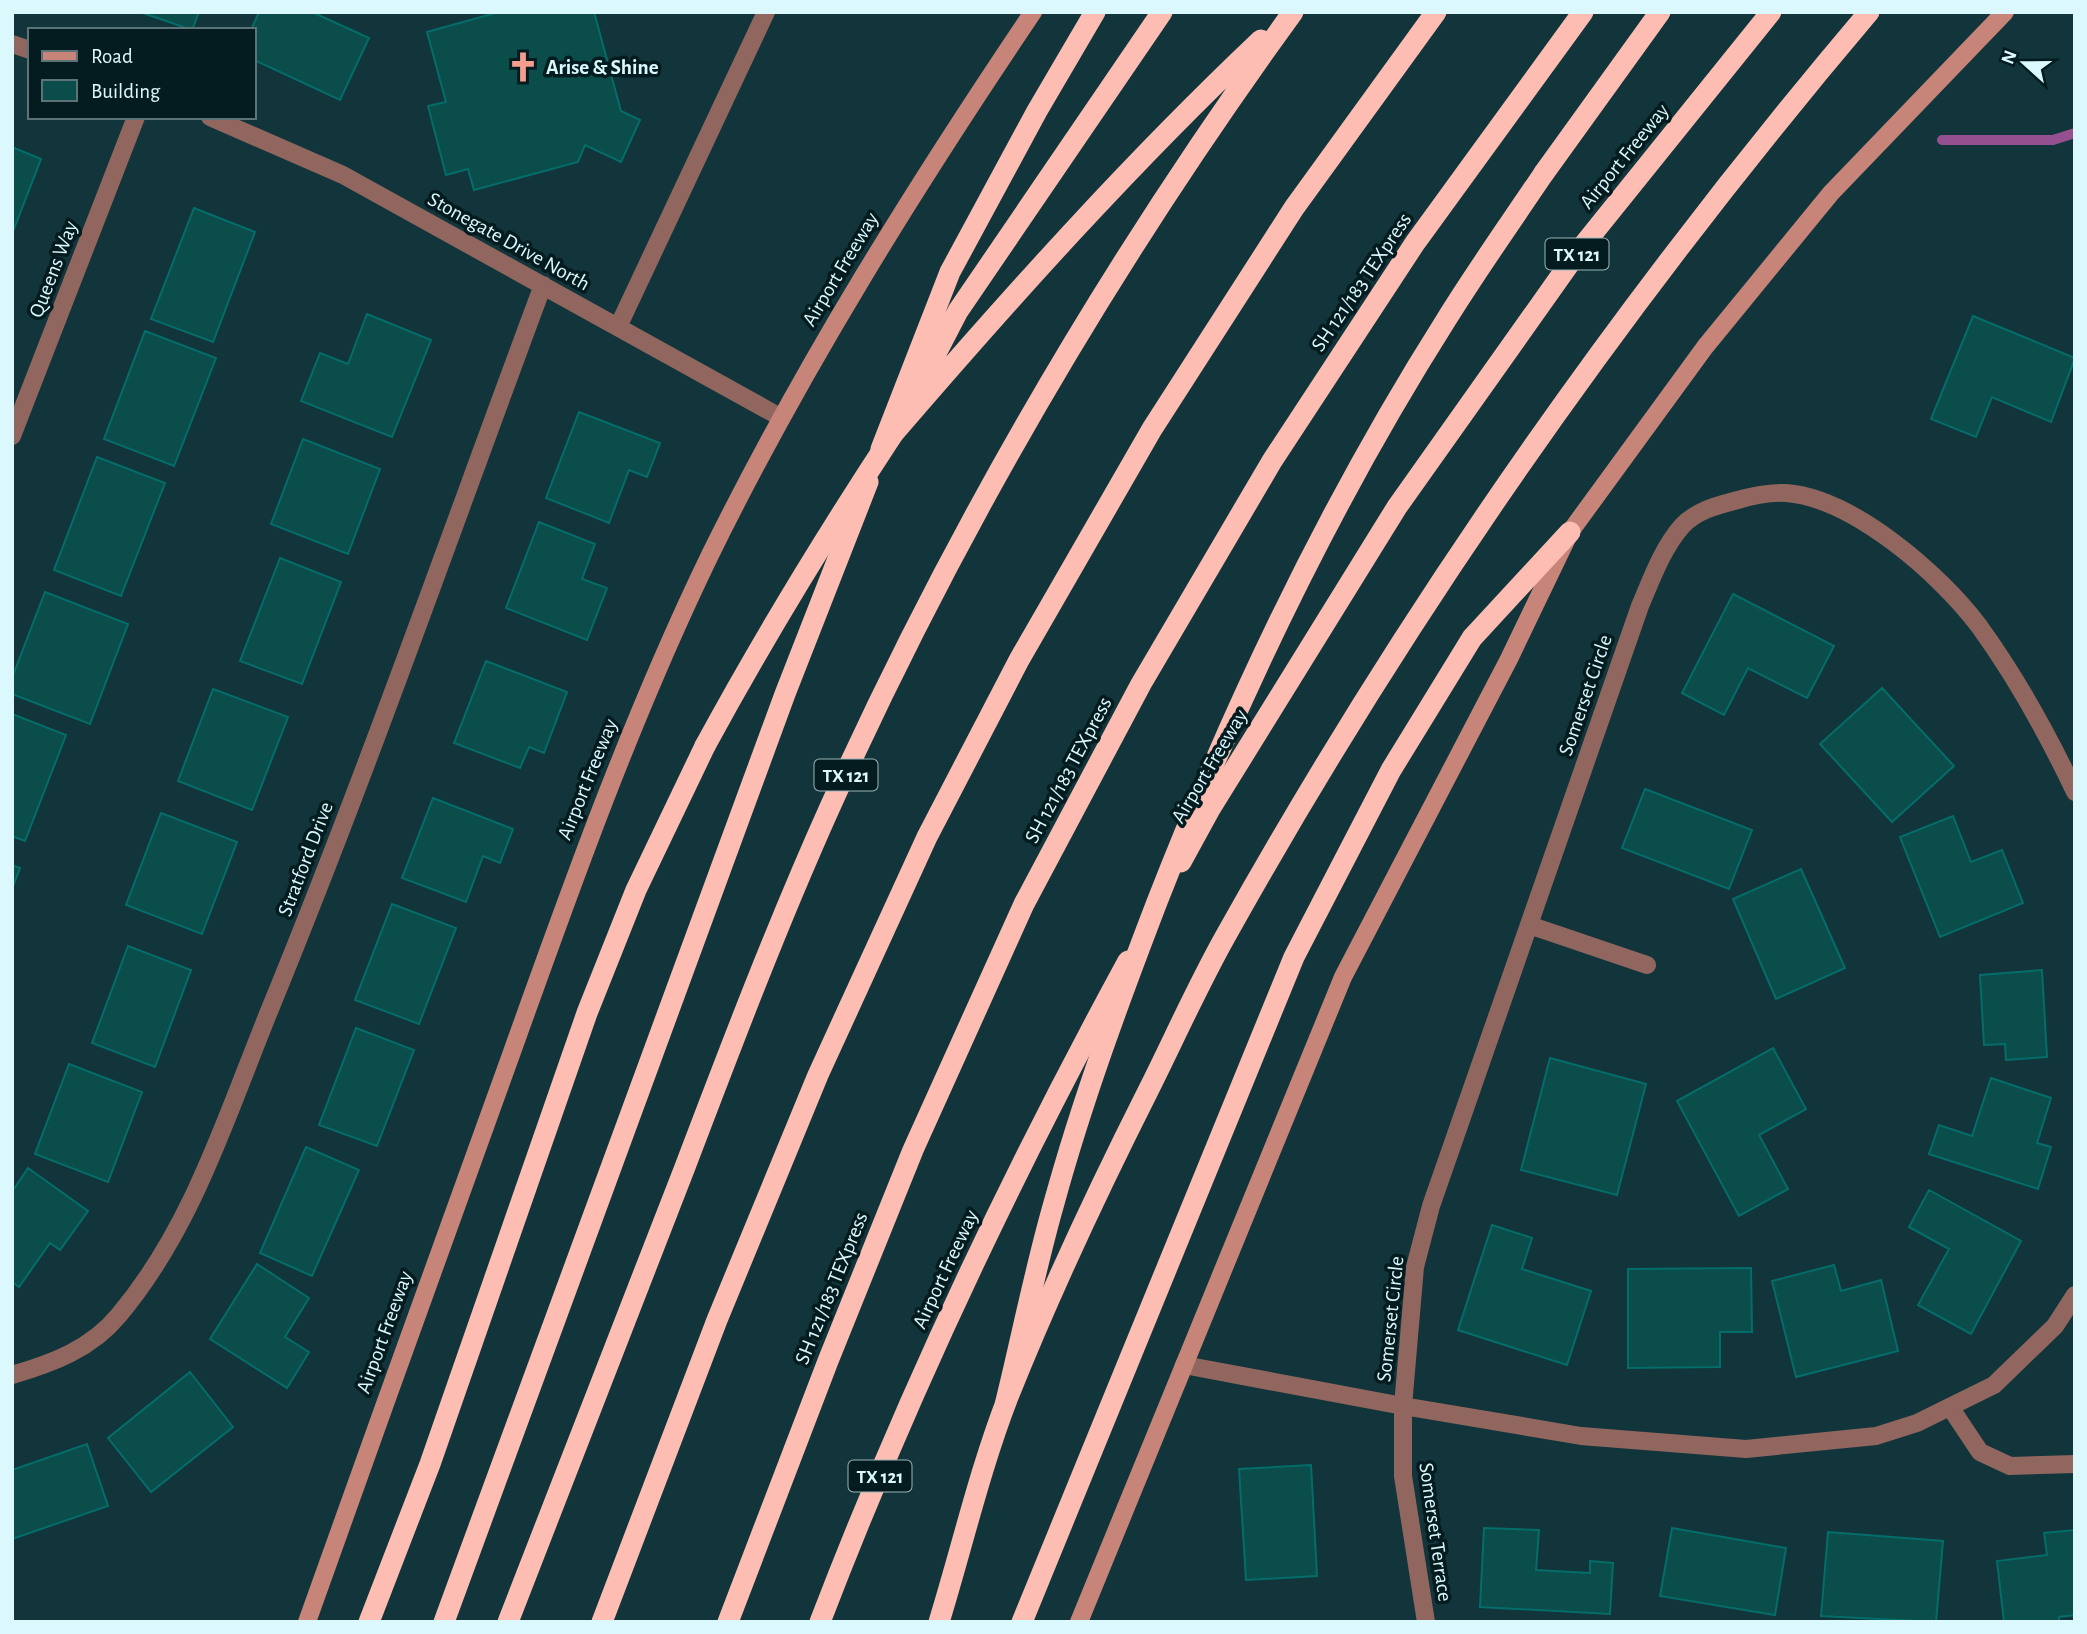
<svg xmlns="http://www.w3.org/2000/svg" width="2087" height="1634" font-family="'Alegreya Sans',sans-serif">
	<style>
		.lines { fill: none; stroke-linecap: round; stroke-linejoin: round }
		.stream { stroke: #955090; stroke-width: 10 }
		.building { fill: #0a4d4a; stroke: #056d69; stroke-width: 2 }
		.service { stroke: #91665f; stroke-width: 18 }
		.minor { stroke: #91665f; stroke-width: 18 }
		.secondary { stroke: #c78479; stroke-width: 18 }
		.motorway { stroke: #fdbdb2; stroke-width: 21 }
		.motorway-bridge { stroke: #fdbdb2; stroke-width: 21 }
		.labels { text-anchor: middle; stroke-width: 7; stroke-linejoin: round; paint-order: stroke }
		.shield { fill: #041c20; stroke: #9ab6bb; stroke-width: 2 }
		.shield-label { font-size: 19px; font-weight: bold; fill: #dbf8fd }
		.poi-label { font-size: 21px; font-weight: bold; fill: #dbf8fd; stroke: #041c20; text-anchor: start }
		.street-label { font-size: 21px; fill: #dbf8fd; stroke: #041c20 }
	</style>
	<rect width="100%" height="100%" fill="#12353b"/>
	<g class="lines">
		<path class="stream" d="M 1942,140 L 2053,140 L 2075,133"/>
	</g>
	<path class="building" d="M 140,12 L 199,12 L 192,30 Z
		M 259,12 L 312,12 L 369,38 L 340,100 L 254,60 L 254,30 L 251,30 Z
		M 499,12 L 594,12 L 621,111 L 640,120 L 621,162 L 585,145 L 578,162 L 474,190 L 468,169 L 446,175 L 428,106 L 446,102 L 427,32 Z
		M 12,147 L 41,159 L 12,234 Z
		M 194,208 L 255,232 L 213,342 L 151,319 Z
		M 367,314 L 431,340 L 392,437 L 301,401 L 320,353 L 348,364 Z
		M 1973,316 L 2075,358 L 2051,422 L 1992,397 L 1976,437 L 1931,419 Z
		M 145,331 L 216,358 L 174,466 L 104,439 Z
		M 579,412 L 660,443 L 647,477 L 629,470 L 609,523 L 546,498 Z
		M 303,439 L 380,469 L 348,554 L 271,524 Z
		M 97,457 L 165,483 L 121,596 L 54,570 Z
		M 539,522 L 595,544 L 582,579 L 607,588 L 587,640 L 506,608 Z
		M 280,558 L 341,582 L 302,684 L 240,661 Z
		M 45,592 L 128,624 L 90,724 L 12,694 L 12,678 Z
		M 1733,594 L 1834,646 L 1807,698 L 1748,668 L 1724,715 L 1682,693 Z
		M 486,661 L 567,692 L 544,753 L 529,747 L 520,768 L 454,743 Z
		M 1882,688 L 1954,766 L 1892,822 L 1820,744 Z
		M 213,689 L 288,717 L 252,810 L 178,781 Z
		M 12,714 L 66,735 L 25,841 L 12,836 Z
		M 1645,789 L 1752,830 L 1729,889 L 1622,848 Z
		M 433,798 L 513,829 L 500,863 L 483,856 L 466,902 L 402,878 Z
		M 161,813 L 237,842 L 202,934 L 126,905 Z
		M 1953,816 L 1971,862 L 2002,850 L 2023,903 L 1940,937 L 1900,837 Z
		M 12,865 L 20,868 L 12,889 Z
		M 1801,869 L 1845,968 L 1776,999 L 1733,899 Z
		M 392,904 L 456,928 L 419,1024 L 355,1000 Z
		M 128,946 L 191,970 L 155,1067 L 92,1043 Z
		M 2042,970 L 2047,1057 L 2006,1060 L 2005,1044 L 1984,1045 L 1980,975 Z
		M 356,1028 L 414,1050 L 377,1146 L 319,1125 Z
		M 1773,1048 L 1806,1109 L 1759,1135 L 1788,1189 L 1739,1216 L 1677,1101 Z
		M 1550,1058 L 1646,1084 L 1617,1195 L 1521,1170 Z
		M 69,1064 L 142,1092 L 108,1182 L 35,1154 Z
		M 1991,1078 L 2051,1098 L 2037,1143 L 2051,1147 L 2038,1189 L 1929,1154 L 1939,1125 L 1972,1136 Z
		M 306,1147 L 359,1170 L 312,1276 L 260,1253 Z
		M 28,1168 L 88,1211 L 60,1250 L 50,1243 L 19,1287 L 12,1282 L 12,1192 Z
		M 1929,1190 L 2021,1241 L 1971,1334 L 1918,1305 L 1949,1249 L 1909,1227 Z
		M 1492,1225 L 1532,1238 L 1522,1269 L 1591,1291 L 1567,1365 L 1458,1330 Z
		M 257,1264 L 309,1298 L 285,1337 L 309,1352 L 287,1388 L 210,1339 Z
		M 1834,1265 L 1841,1291 L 1881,1280 L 1898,1351 L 1796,1377 L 1772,1281 Z
		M 1751,1268 L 1752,1332 L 1720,1332 L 1720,1367 L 1628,1368 L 1628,1269 Z
		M 190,1372 L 233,1427 L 151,1492 L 108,1438 Z
		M 87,1444 L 108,1506 L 12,1539 L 12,1470 Z
		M 1311,1465 L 1317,1576 L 1246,1580 L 1239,1469 Z
		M 1484,1528 L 1539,1530 L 1536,1570 L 1590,1573 L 1590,1561 L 1613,1563 L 1610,1614 L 1480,1607 Z
		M 1672,1528 L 1786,1548 L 1775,1615 L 1660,1596 Z
		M 2075,1530 L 2075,1615 L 2059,1617 L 2059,1622 L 2004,1622 L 1997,1561 L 2047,1555 L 2044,1533 Z
		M 1828,1532 L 1943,1541 L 1936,1622 L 1821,1616 Z"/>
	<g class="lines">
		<path class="service" d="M 618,327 L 766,12
			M 1950,1407 L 1980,1452 L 2010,1466 L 2075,1464"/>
		<path class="minor" d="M 12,44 L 30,50
			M 210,117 L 343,175 L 780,417
			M 12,436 L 136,117
			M 2075,792 C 2048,735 2016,677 1979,626 C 1940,574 1853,498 1786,493 C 1768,492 1751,496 1734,501 C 1715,506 1696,511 1682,526 C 1662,549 1652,578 1640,606 L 1431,1206 L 1415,1267 L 1403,1406 L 1581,1436 L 1746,1449 L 1876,1436 L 1917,1423 L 1994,1385 L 2055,1326 L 2075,1295
			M 1529,925 L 1647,965
			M 1184,1365 L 1403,1406 L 1403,1476 L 1426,1622
			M 12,1375 C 53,1363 91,1349 119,1315 C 193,1227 227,1114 270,1009 C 368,770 453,526 543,285"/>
		<path class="secondary" d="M 307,1622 C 375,1432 443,1241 512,1052 C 572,884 632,716 710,555 C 803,366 915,187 1033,12
			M 1079,1622 L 1343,977 L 1509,659 L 1570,532 L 1705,347 L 1831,193 L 2005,12"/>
		<path class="motorway" d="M 1544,173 L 1660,12
			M 916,392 L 958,311 L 1162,12
			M 893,434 C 1010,298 1131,163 1261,40
			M 881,449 L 950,272 L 1037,111 L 1095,12
			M 1181,862 L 1210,809 L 1397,507 L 1577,253 L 1771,12
			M 369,1622 L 430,1464 L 587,1013 L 636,890 L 705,746
			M 444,1622 L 785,694 L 868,482
			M 508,1622 C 567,1470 626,1319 685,1167 C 731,1046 777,925 830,807 C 956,528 1113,260 1293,12
			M 602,1622 L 717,1320 L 818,1075 L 927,837 L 1019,660 L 1152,429 L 1294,208 L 1436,12
			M 728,1622 L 828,1361 L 913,1150 L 1024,904 L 1141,684 L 1272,461 L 1415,243 L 1583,12
			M 820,1622 C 907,1395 1012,1174 1128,961
			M 939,1622 C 962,1547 980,1469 1008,1397 C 1050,1292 1098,1190 1149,1089 C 1174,1039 1197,987 1225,937 C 1408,609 1626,299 1869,12
			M 1022,1622 L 1294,957 L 1391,770 L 1472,638 L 1570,532"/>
		<path class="motorway-bridge" d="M 705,746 C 763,639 826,536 893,434
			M 1006,1401 C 1022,1336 1035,1269 1054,1203 C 1082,1101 1119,1001 1157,902 C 1236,700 1330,503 1446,320 C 1477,270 1511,222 1544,173"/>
	</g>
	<defs>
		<g id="church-bare" transform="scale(2.415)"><path d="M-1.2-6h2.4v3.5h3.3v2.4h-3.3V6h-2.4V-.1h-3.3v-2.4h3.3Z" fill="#f59d8e" stroke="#041c20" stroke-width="2.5" paint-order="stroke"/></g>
	</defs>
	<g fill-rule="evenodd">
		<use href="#church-bare" x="523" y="67"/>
	</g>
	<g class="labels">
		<g class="shield">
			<rect x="1545.5" y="238.5" width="63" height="31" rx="5"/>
			<rect x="814.5" y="759.5" width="63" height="31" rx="5"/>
			<rect x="848.5" y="1460.5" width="63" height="31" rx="5"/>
		</g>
		<g class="shield-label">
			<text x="1577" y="261">TX 121</text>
			<text x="846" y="782">TX 121</text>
			<text x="880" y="1483">TX 121</text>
		</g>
		<g class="poi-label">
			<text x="546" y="74">Arise &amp; Shine</text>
		</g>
		<g class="street-label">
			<text transform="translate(1624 156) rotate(-51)" y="7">Airport Freeway</text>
			<text transform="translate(509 241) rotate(29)" y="7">Stonegate Drive North</text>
			<text transform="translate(53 269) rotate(-69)" y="7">Queens Way</text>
			<text transform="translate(840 269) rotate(-59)" y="7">Airport Freeway</text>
			<text transform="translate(1361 282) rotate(-56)" y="7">SH 121/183 TEXpress</text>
			<text transform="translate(1585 695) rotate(-71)" y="7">Somerset Circle</text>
			<text transform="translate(1209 766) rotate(-59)" y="7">Airport Freeway</text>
			<text transform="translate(1068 770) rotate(-62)" y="7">SH 121/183 TEXpress</text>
			<text transform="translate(587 779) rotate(-68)" y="7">Airport Freeway</text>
			<text transform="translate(305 859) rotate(-69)" y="7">Stratford Drive</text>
			<text transform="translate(945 1269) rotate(-65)" y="7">Airport Freeway</text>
			<text transform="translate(831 1288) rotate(-68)" y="7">SH 121/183 TEXpress</text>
			<text transform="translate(1390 1319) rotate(-84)" y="7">Somerset Circle</text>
			<text transform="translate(384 1332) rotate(-70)" y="7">Airport Freeway</text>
			<text transform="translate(1436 1532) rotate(82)" y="7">Somerset Terrace</text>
		</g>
	</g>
	<rect width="2087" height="1634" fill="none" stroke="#dbf8fd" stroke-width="28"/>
	<rect x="28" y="28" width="228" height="91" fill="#041c20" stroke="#5a7478" stroke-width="2"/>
	<rect x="42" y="51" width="35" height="10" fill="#c78479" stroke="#5a7478" stroke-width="2"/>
	<text x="91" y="63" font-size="21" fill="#dbf8fd">Road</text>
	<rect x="42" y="80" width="35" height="21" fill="#0a4d4a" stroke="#5a7478" stroke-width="2"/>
	<text x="91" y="98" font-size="21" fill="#dbf8fd">Building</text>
	<g transform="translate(2024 63) rotate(291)" stroke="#041c20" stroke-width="5" paint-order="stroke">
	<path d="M0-5L12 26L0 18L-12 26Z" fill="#dbf8fd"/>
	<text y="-10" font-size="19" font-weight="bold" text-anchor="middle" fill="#dbf8fd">N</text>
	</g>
</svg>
